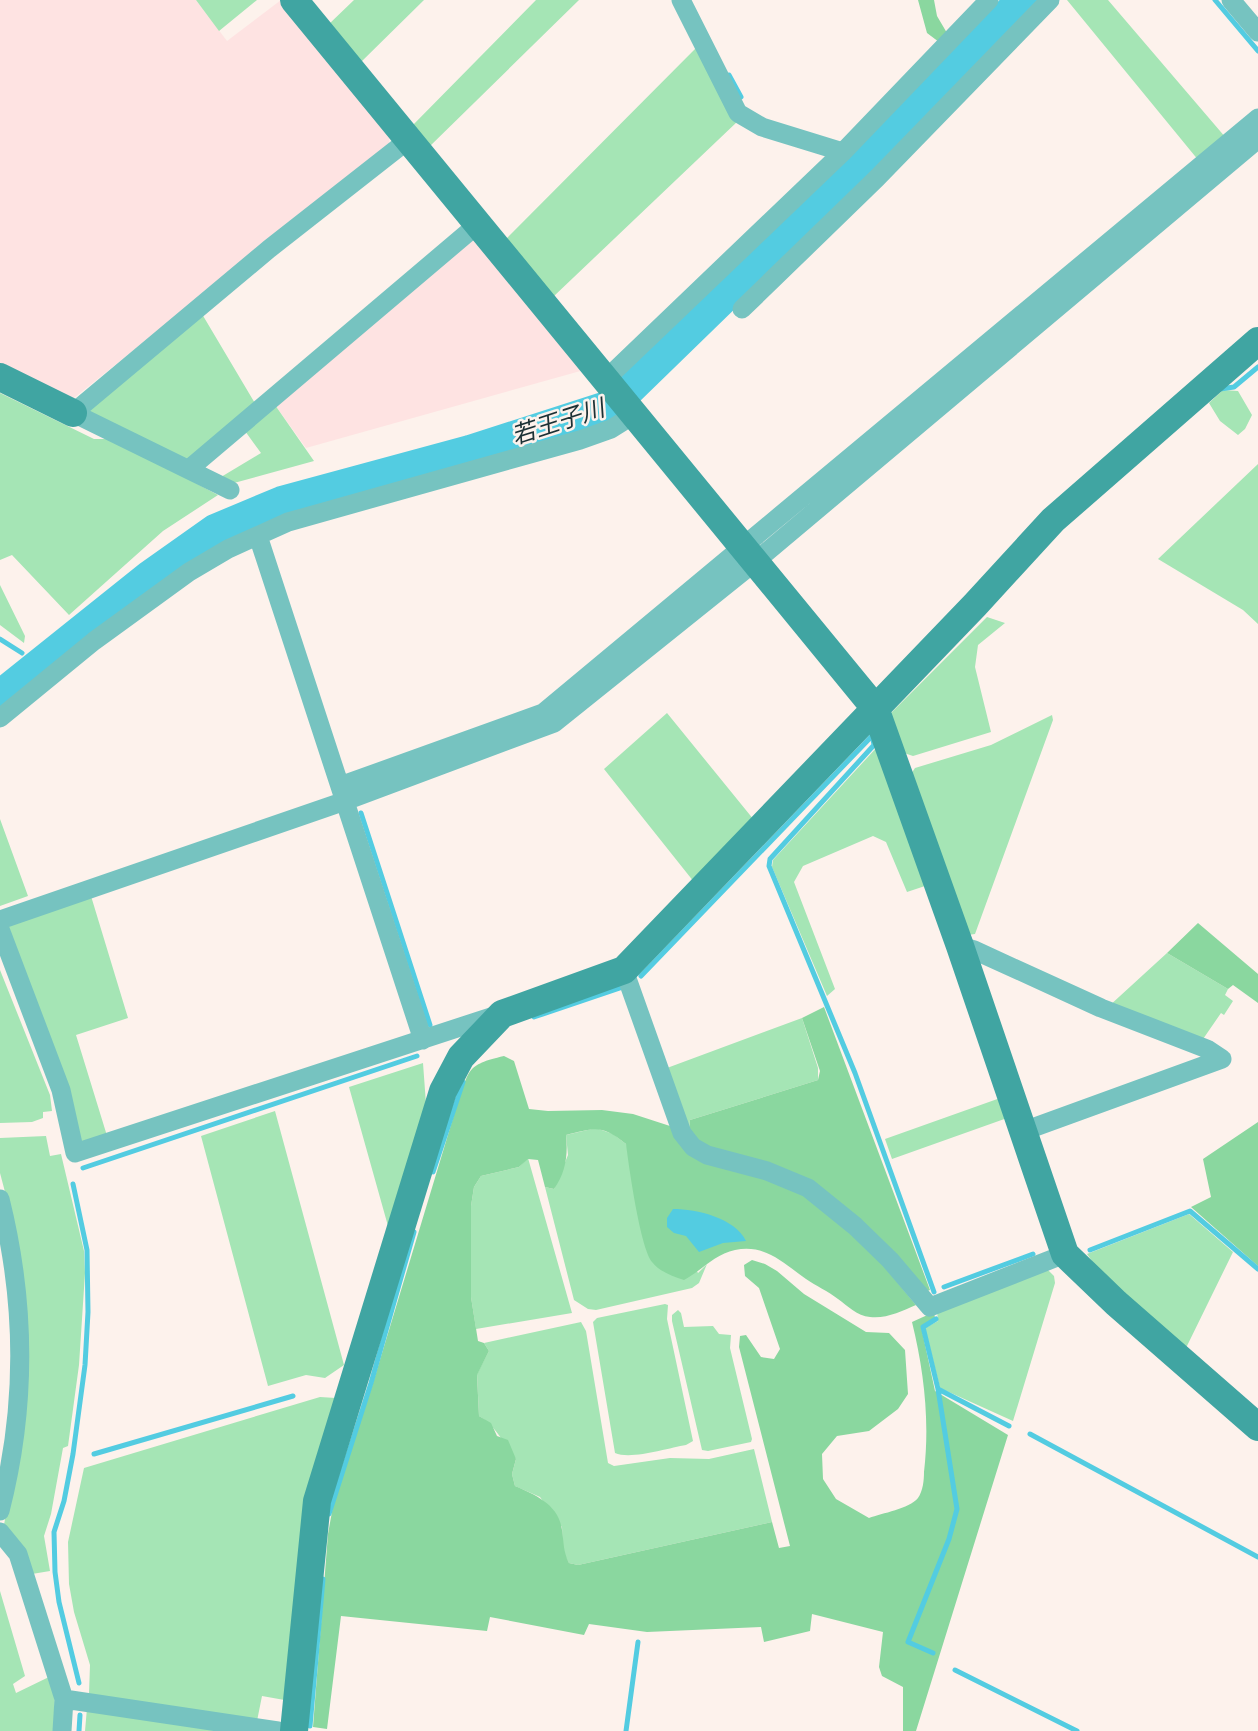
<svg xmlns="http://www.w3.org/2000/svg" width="1258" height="1731" font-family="'Source Serif 4','Noto Sans JP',serif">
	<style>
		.industrial { fill: #fee3e2 }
		.green { fill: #a5e5b5 }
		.forest { fill: #8ad79f }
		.water { fill: #53cce1 }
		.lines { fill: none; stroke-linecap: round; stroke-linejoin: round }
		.stream { stroke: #53cce1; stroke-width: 5 }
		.river { stroke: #53cce1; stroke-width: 32 }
		.street { stroke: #76c3c0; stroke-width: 19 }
		.secondary { stroke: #40a5a2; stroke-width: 28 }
		.labels { text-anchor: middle; stroke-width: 5; stroke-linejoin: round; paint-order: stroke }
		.water-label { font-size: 24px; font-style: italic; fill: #1c3135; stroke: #fdf2ec }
	</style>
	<rect width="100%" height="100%" fill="#fdf2ec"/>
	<path class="industrial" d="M 0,0 L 196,0 L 227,41 L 281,0 L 390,131 L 389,145 L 74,398 L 64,400 L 0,368 Z
		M 474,237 L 584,370 L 306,448 L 275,405 Z"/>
	<path class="green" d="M 196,0 L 257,0 L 219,31 Z
		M 354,0 L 424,0 L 359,64 L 328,25 Z
		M 536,0 L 579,0 L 427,149 L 410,128 Z
		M 1067,0 L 1108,0 L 1226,138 L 1199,161 Z
		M 696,48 L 738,121 L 553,297 L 505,240 Z
		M 202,314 L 256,405 L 189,461 L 82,412 Z
		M 1223,390 L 1238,391 L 1252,415 L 1245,429 L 1238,435 L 1220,421 L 1209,403 Z
		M 0,393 L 94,439 L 113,439 L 218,495 L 163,531 L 69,615 L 12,555 L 0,560 Z
		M 275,405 L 314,461 L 234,483 L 221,477 L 261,453 L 245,431 Z
		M 1258,464 L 1258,624 L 1243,610 L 1158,559 Z
		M 0,585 L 25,636 L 24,643 L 0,625 Z
		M 987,617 L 1005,623 L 978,645 L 975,667 L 991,732 L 913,756 L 904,753 L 890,714 Z
		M 667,713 L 754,820 L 694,882 L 604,769 Z
		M 1052,715 L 1053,720 L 975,934 L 968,935 L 911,774 L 915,768 L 991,745 Z
		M 879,745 L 928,885 L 907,892 L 886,842 L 873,836 L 803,866 L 794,882 L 835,989 L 827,996 L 772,867 L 773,860 Z
		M 0,819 L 28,896 L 0,906 Z
		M 91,896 L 128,1018 L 76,1035 L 108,1139 L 78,1143 L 7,924 Z
		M 1167,953 L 1228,989 L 1225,995 L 1233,1001 L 1224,1015 L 1221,1013 L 1201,1042 L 1108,1007 Z
		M 0,970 L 50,1095 L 52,1111 L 43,1112 L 43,1118 L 32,1122 L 0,1123 Z
		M 802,1018 L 818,1068 L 818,1080 L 690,1120 L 689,1132 L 667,1068 Z
		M 423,1063 L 426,1104 L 388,1226 L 349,1087 Z
		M 1003,1097 L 1010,1117 L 892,1159 L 885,1139 Z
		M 275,1111 L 344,1365 L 325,1378 L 306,1375 L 268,1386 L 201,1136 Z
		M 596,1128 L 613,1134 L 626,1144 L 698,1273 L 707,1264 L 699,1283 L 692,1288 L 596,1310 L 588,1309 L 574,1300 L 545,1187 L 554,1189 L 568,1155 L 566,1135 Z
		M 46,1136 L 50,1156 L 61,1154 L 84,1251 L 85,1273 L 79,1365 L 68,1446 L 63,1448 L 51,1514 L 44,1536 L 50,1571 L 32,1574 L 4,1525 L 22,1422 L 9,1207 L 0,1173 L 0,1138 Z
		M 528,1158 L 572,1313 L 476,1329 L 471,1297 L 471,1206 L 474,1187 L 481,1176 L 519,1167 Z
		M 1189,1214 L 1233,1252 L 1185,1350 L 1097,1268 L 1087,1254 Z
		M 1047,1269 L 1054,1276 L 1055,1283 L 1013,1421 L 940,1388 L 925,1328 L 938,1321 L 937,1311 Z
		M 665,1304 L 668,1305 L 667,1319 L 693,1441 L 686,1445 C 668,1448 631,1460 615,1453 L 593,1322 L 597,1318 Z
		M 678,1310 L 681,1313 L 684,1327 L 713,1326 L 719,1334 L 731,1335 L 730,1348 L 752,1439 L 751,1442 L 708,1451 L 702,1450 L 672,1321 L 672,1315 Z
		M 581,1322 L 586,1331 L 608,1463 L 614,1466 L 670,1458 L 709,1459 L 754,1449 L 772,1522 L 578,1565 L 569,1563 L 563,1552 L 562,1527 L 540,1497 L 515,1486 L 512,1474 L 516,1459 C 504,1444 495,1425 479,1416 L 477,1374 L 489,1351 L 484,1343 Z
		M 320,1397 L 336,1398 L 290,1701 L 262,1696 L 257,1721 L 89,1694 L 90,1665 L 74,1612 L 69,1584 L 68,1542 L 84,1468 Z
		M 0,1591 L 25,1676 L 13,1684 L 16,1693 L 51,1676 L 55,1691 L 54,1731 L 0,1731 Z
		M 87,1708 L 245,1731 L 85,1731 Z"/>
	<path class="forest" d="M 918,0 L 934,0 L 937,16 L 947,33 L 939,42 L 927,33 Z
		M 1198,923 L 1258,974 L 1258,1003 L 1233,985 L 1228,989 L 1167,953 Z
		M 824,1007 L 930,1290 L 925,1292 L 847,1211 L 710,1150 L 689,1133 L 690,1120 L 818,1080 L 820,1071 L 802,1018 Z
		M 504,1056 L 514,1061 L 529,1109 L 548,1111 L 602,1110 L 633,1114 L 670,1126 L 804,1192 L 863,1241 L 916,1305 C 902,1311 886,1319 870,1317 C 857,1316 848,1306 838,1299 C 828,1291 816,1286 806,1279 C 783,1263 766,1244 735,1250 C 715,1254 701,1271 684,1280 C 672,1276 660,1272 652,1262 C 640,1246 629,1167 626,1144 C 601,1124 595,1128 566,1135 C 568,1155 566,1172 554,1189 L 545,1187 L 538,1160 L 528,1159 L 519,1167 L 481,1176 L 474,1187 L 471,1206 L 471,1297 L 478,1341 L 484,1343 L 489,1351 L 477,1375 L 479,1416 L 491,1423 L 497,1436 L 508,1440 L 516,1459 L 512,1474 L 515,1486 C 536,1495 559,1505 562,1530 C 564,1543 563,1551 569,1563 L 578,1565 L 772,1522 L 779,1548 L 790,1546 L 739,1347 L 740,1336 L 746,1335 L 761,1357 L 774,1359 L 780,1349 L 759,1288 L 745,1276 L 744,1265 L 752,1260 L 765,1264 L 777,1271 L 804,1294 L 866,1332 L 889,1333 L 905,1350 L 908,1394 L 898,1409 L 869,1431 L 837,1436 L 822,1454 L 823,1479 L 836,1499 L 869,1518 C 882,1513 909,1509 918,1498 C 923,1491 924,1480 924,1472 C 930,1421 924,1371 912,1322 L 934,1312 L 935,1318 L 921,1326 L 935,1391 L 1008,1435 L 916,1731 L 903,1731 L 903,1687 L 882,1676 L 879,1667 L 883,1632 L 812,1614 L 810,1631 L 764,1642 L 761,1627 L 647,1632 L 589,1624 L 584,1635 L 490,1617 L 487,1631 L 341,1616 L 327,1729 L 313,1727 L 328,1534 L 333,1506 L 373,1383 L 457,1105 C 470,1070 465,1065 504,1056 Z
		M 1258,1122 L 1258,1266 L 1191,1207 L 1211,1197 L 1203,1159 Z"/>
	<path class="water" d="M 673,1209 C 697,1209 735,1218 746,1241 L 723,1243 L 699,1252 L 686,1236 L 674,1233 L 667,1227 L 667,1218 Z"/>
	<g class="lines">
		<path class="stream" d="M 1215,0 L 1258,51
			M 729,75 L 741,97
			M 854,158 L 861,164
			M 1220,389 L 1234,387 L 1258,367
			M 0,639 L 22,653
			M 873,739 L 874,745 L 770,859 L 769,866 L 855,1073 L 934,1292
			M 361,813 L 430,1025
			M 641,976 L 872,736
			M 534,1017 L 620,988
			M 83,1168 L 417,1056
			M 433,1172 L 463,1082
			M 73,1184 L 87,1250 L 88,1312 L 85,1365 L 73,1454 L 64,1501 L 54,1532 L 55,1572 L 59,1602 L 79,1683
			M 1090,1250 L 1190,1211 L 1258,1269
			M 944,1287 L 1033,1254
			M 938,1389 L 1009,1426
			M 1030,1434 L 1258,1557
			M 94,1454 L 293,1396
			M 329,1514 L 371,1383 L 414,1232
			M 933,1653 L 908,1642 L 949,1539 L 957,1509 L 938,1389 L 923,1327 L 936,1319
			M 955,1670 L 1077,1731
			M 310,1726 L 323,1579
			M 79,1731 L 80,1715
			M 626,1731 L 638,1642"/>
		<path class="river" d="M 0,696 L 150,576 L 215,530 L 282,502 L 470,451 L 613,405 L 861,164 L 1022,0"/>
		<path class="street" d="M 681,0 L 738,113 L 762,127 L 843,152
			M 1231,0 L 1258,32
			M 742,309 L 877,178 L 1050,0
			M 606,379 L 843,152 L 989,0
			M 189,469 L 478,224
			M 230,490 L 73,413 L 269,249 L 408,140
			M 258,536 L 423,1040
			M 0,718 L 94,641 L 189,572 L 228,549 L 288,522 L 580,440 L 611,429 L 635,414
			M 340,786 L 543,713 L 1258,118
			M 0,920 L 345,801 L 554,723 L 756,561 L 1258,139
			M 0,929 L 61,1090 L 75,1153 L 497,1015
			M 960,946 L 974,950 L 1101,1008 L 1207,1049 L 1222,1059
			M 624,970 L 682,1133 L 693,1147 L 707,1155 L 767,1171 L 808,1188 L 855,1226 L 890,1260 L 930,1307 L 1065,1254
			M 1024,1131 L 1222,1059
			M 0,1199 C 26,1303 27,1406 0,1511
			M 0,1532 L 18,1554 L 64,1699 L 62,1731
			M 64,1699 L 278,1731"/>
		<path class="secondary" d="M 294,0 L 875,708 L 960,946 L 1065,1254 L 1116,1303 L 1258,1427
			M 0,377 L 73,413
			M 294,1731 L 317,1501 L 443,1091 L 461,1057 L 502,1014 L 624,970 L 975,605 L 1053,520 L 1258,341"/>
	</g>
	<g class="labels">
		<g class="water-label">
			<text transform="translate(558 422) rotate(-18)" y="8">若王子川</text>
		</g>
	</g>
</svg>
